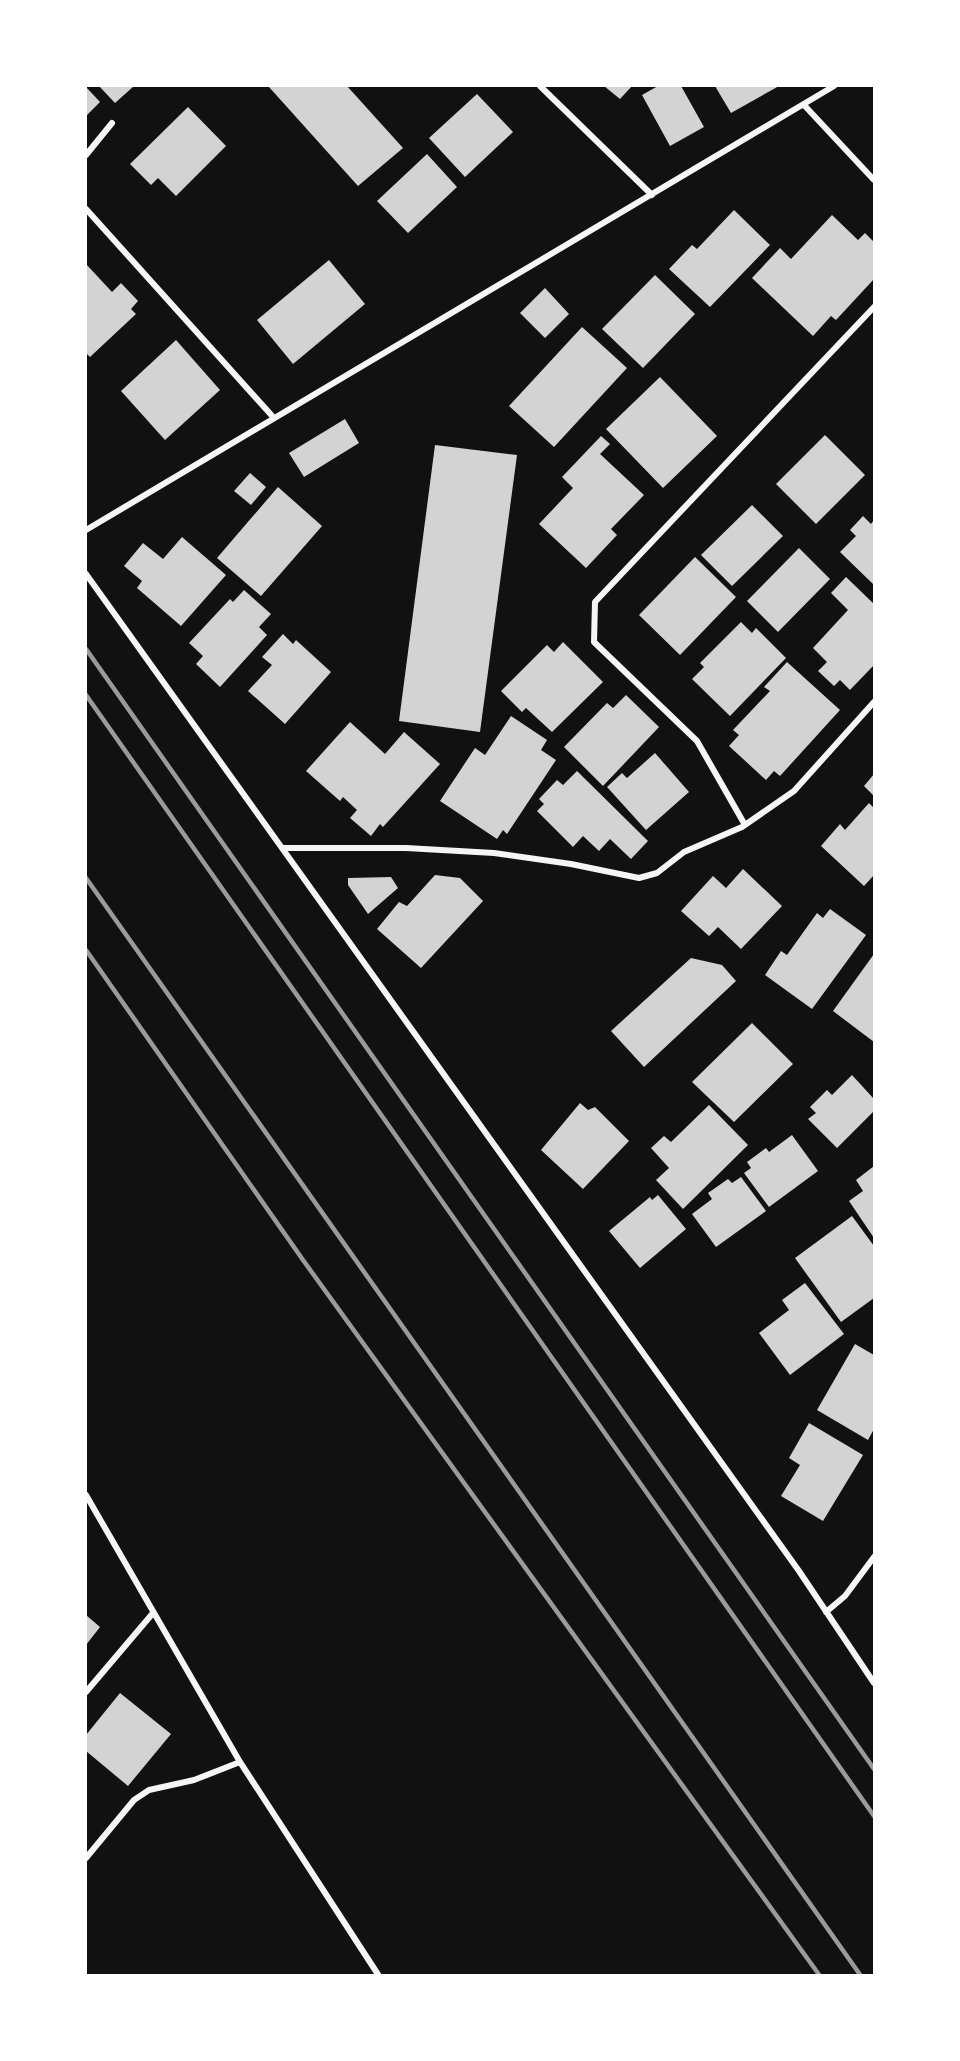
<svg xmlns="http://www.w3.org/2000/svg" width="960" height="2061" font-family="'DM Sans',sans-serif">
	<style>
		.building { fill: #d3d3d3 }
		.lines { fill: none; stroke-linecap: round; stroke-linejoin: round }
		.minor { stroke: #f5f5f5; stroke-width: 6 }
		.rail { stroke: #9a9a9a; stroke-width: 4.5 }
	</style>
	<rect width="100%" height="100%" fill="#111"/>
	<path class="building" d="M 99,86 L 134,86 L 115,103 Z
		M 347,86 L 403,148 L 358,186 L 269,87 Z
		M 604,86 L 632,86 L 620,99 Z
		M 658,86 L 681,86 L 704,127 L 670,146 L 642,95 Z
		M 715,86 L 779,86 L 731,113 Z
		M 86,87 L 100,102 L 86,116 Z
		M 477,94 L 513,132 L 465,177 L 429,138 Z
		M 188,107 L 226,146 L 176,196 L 158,178 L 151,185 L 130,164 Z
		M 427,154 L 457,187 L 408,233 L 377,201 Z
		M 734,210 L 770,245 L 710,307 L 669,269 L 692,245 L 697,249 Z
		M 832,215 L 858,240 L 865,233 L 874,242 L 874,279 L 836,320 L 831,316 L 813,336 L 752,278 L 780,248 L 791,259 Z
		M 329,260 L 365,304 L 293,364 L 257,320 Z
		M 86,264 L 112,292 L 121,283 L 138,301 L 131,309 L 136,314 L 90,357 L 86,353 Z
		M 655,275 L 695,314 L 643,368 L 602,329 Z
		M 545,288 L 569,314 L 545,338 L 520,313 Z
		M 582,327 L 627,368 L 554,447 L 509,406 Z
		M 176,340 L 220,390 L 165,440 L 121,391 Z
		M 660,377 L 717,436 L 663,488 L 606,429 Z
		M 345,419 L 359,443 L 304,477 L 289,453 Z
		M 825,435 L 865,475 L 816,524 L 776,484 Z
		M 601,436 L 610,444 L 600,454 L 644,495 L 611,529 L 617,535 L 586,568 L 539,524 L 573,488 L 562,477 Z
		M 435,445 L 517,455 L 480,732 L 399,721 Z
		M 250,473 L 266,487 L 251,505 L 234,491 Z
		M 278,487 L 322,526 L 261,596 L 217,558 Z
		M 752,505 L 783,536 L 732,586 L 701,555 Z
		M 863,516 L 871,524 L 874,520 L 874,585 L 840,552 L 856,536 L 850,530 Z
		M 182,537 L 226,575 L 181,626 L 137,588 L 142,581 L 124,566 L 143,543 L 163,559 Z
		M 799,548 L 830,579 L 778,632 L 747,601 Z
		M 695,557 L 736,597 L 680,655 L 639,615 Z
		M 846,577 L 874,604 L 874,665 L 850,690 L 840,680 L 834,686 L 818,671 L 827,662 L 813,648 L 848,610 L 831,593 Z
		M 244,590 L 271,614 L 259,627 L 267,635 L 220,687 L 196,664 L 203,656 L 189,643 L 230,599 L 233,602 Z
		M 741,622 L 752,633 L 756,628 L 786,658 L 730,716 L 692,679 L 704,667 L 700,663 Z
		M 283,634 L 293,644 L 296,640 L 331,672 L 285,724 L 248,691 L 272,665 L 262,657 Z
		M 563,642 L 603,682 L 552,732 L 526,708 L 522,712 L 501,691 L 547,645 L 554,652 Z
		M 787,662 L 840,710 L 780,776 L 774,771 L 766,780 L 729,746 L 739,735 L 733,730 L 770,691 L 764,687 Z
		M 626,695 L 659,727 L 603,786 L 564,747 L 607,703 L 613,708 Z
		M 511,716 L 547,740 L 541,750 L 556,760 L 507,834 L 503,830 L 497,839 L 440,801 L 475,748 L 485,755 Z
		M 350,722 L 385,754 L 404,732 L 440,764 L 383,827 L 380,824 L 371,836 L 350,818 L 357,810 L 343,797 L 340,801 L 306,771 Z
		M 655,753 L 689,792 L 646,830 L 607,787 L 622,773 L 627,778 Z
		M 577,771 L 648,841 L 631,859 L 610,839 L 599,851 L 583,836 L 573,847 L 537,811 L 544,804 L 539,799 L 557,780 L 563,785 Z
		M 874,774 L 874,796 L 864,786 Z
		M 869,803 L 874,808 L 874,875 L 864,886 L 821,846 L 840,824 L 845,830 Z
		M 743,869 L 782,906 L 741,949 L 718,927 L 709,936 L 681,911 L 713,876 L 726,888 Z
		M 435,875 L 460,878 L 483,901 L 421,968 L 377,929 L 399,902 L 407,906 Z
		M 391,877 L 398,888 L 368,914 L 348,885 L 348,878 Z
		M 830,909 L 866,935 L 812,1009 L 765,975 L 781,951 L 787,955 L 817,913 L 823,918 Z
		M 874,954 L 874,1042 L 833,1011 Z
		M 691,958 L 722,965 L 736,981 L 644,1067 L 611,1031 Z
		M 752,1023 L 793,1064 L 734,1122 L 692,1082 Z
		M 852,1075 L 874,1099 L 874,1111 L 837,1148 L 808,1119 L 816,1113 L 810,1107 L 827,1090 L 832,1095 Z
		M 580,1103 L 588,1110 L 595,1107 L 629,1141 L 583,1189 L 541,1150 Z
		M 709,1105 L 748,1145 L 683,1209 L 656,1180 L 669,1168 L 651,1148 L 664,1136 L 671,1142 Z
		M 792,1135 L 818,1171 L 769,1207 L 744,1173 L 751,1168 L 747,1162 L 766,1148 L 769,1152 Z
		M 874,1166 L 874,1238 L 849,1201 L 863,1191 L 856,1180 Z
		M 741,1177 L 766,1211 L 716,1247 L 692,1214 L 712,1199 L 708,1193 L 728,1179 L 732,1183 Z
		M 658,1195 L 686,1229 L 640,1268 L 609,1231 L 650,1197 L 652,1200 Z
		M 852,1216 L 874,1246 L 874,1298 L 841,1322 L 795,1258 Z
		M 805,1283 L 844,1334 L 790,1375 L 759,1333 L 789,1310 L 782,1300 Z
		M 855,1344 L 874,1355 L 874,1429 L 868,1440 L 817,1410 Z
		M 809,1423 L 863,1455 L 823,1521 L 781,1496 L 800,1465 L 789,1458 Z
		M 86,1615 L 100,1627 L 86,1645 Z
		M 120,1693 L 171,1734 L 128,1786 L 86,1751 L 86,1735 Z"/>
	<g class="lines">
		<path class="minor" d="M 540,86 L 652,195
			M 804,105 L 874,180
			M 86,155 L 112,123
			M 86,209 L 274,418
			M 86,530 L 834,86
			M 86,574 L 799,1571 L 874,1683
			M 745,825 L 697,741 L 594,642 L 595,602 L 874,307
			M 284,848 L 406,848 L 494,853 L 571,864 L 639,878 L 657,873 L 684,852 L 742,827 L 794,791 L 874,702
			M 86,1495 L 240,1762 L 379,1976
			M 826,1612 L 845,1596 L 874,1557
			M 86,1692 L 153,1613
			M 86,1858 L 134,1800 L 149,1790 L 194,1780 L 240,1762"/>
		<path class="rail" d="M 86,649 L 874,1769
			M 86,695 L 874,1816
			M 86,878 L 861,1976
			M 86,950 L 303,1260 L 820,1976"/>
	</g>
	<rect width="960" height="2061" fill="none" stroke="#ffffff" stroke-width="174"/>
</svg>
